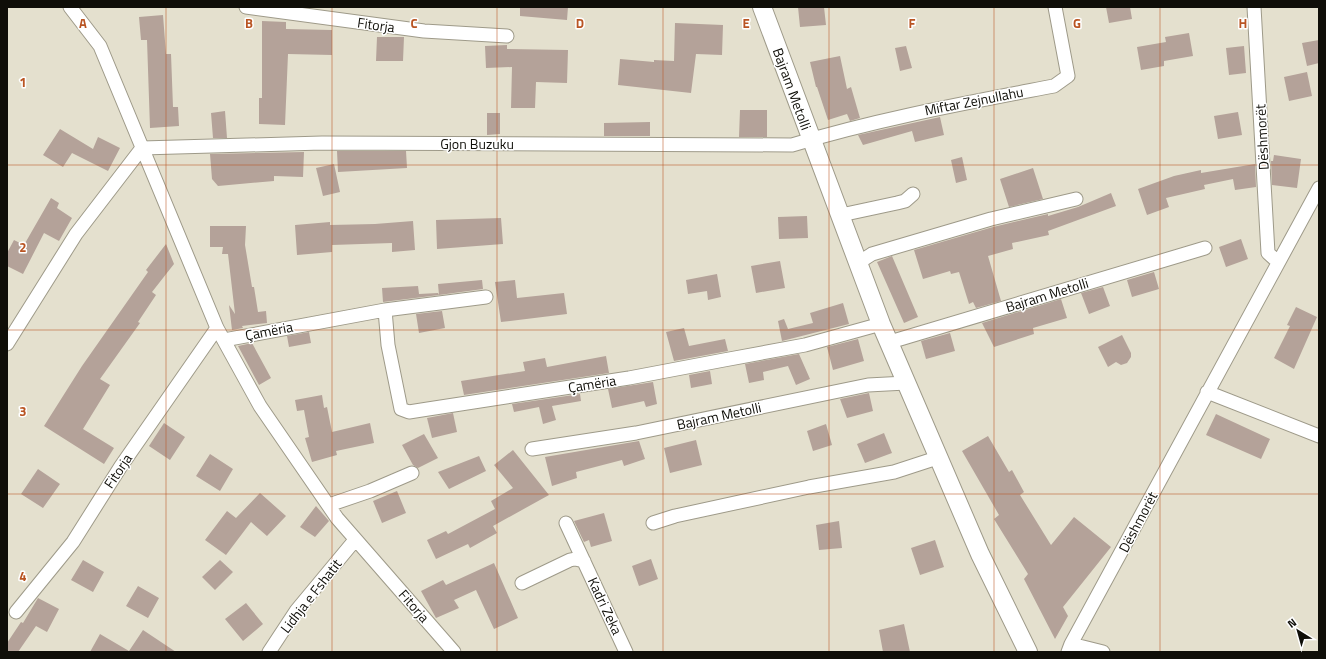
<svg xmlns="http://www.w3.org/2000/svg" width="1326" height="659" font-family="'Titillium Web',sans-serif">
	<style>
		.building { fill: #b4a299 }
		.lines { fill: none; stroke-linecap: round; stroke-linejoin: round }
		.minor-casing { stroke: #9e9a89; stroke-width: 15 }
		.secondary-casing { stroke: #9e9a89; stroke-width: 20 }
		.minor { stroke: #fff; stroke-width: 13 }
		.secondary { stroke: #fff; stroke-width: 18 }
		.grid { fill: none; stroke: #b95422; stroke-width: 1; stroke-opacity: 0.55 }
		.labels { text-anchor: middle; stroke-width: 3; stroke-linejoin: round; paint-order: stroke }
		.street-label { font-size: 14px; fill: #0f0e08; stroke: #fff }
		.grid-label { font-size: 13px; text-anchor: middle; font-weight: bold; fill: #b95422; stroke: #fff; stroke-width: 3; stroke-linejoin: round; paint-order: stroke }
	</style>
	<rect width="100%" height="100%" fill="#e4e0ce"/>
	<path class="building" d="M 520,7 L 568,7 L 567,20 L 520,16 Z
		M 798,7 L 824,7 L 826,25 L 800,27 Z
		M 1106,7 L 1130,7 L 1132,19 L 1109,23 Z
		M 163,15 L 166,54 L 171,54 L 173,107 L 178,107 L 179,126 L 150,128 L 147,40 L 141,40 L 139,17 Z
		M 262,21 L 286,22 L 286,29 L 332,30 L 332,55 L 288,54 L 285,125 L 259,124 L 259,98 L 262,98 Z
		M 675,23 L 723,25 L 722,55 L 696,54 L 691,93 L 618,85 L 620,59 L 654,62 L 654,60 L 674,61 Z
		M 1189,33 L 1193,56 L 1164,61 L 1164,66 L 1141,70 L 1137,47 L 1166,42 L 1165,37 Z
		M 377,37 L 404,37 L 403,61 L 376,61 Z
		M 1319,40 L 1319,63 L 1307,66 L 1302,43 Z
		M 507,45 L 507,49 L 568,50 L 567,83 L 536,82 L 535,108 L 511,108 L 512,67 L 486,68 L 485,46 Z
		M 906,46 L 912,68 L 900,71 L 895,48 Z
		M 1244,46 L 1246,73 L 1229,75 L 1226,48 Z
		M 840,56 L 847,89 L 851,87 L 860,118 L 850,121 L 847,114 L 828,120 L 817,87 L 816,87 L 810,62 Z
		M 1307,72 L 1312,96 L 1289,101 L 1284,77 Z
		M 740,110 L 767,110 L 767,137 L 739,137 Z
		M 225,111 L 227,138 L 213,138 L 211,113 Z
		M 1238,112 L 1242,135 L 1218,139 L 1214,116 Z
		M 487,113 L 500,113 L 500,134 L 487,135 Z
		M 940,117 L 944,135 L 915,142 L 912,131 L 863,145 L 858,135 Z
		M 650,122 L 650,136 L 604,136 L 604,123 Z
		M 60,129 L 93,149 L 98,137 L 120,148 L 108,171 L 72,153 L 63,167 L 43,155 Z
		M 337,151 L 406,151 L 407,168 L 338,172 Z
		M 304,152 L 303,177 L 274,176 L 274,181 L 218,186 L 212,179 L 210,154 Z
		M 1274,155 L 1301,159 L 1297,188 L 1272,185 L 1271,161 L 1273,161 Z
		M 962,157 L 967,180 L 956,183 L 951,160 Z
		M 334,164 L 340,192 L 323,196 L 316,168 Z
		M 1255,164 L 1256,187 L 1235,190 L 1233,179 L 1204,185 L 1205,189 L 1166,198 L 1169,207 L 1147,215 L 1138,189 L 1174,176 L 1201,170 L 1201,173 Z
		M 1033,168 L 1043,199 L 1009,207 L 1000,179 Z
		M 1111,193 L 1116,206 L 1048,231 L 1049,235 L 1012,243 L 1013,249 L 988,256 L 1001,301 L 976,308 L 973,302 L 969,304 L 959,272 L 951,274 L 950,271 L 923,279 L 914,250 L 993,227 L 1048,214 L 1048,216 L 1078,207 Z
		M 51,198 L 59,203 L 57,208 L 72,218 L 59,241 L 44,233 L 23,274 L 7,266 L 7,253 L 14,240 L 24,245 Z
		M 807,216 L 808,238 L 779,239 L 778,217 Z
		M 501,218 L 503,244 L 437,249 L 436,220 Z
		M 413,221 L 415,250 L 392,252 L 392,243 L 332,245 L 332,252 L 297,255 L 295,225 L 330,222 L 330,225 L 375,224 Z
		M 210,226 L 246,226 L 245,245 L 252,287 L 254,287 L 258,312 L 266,311 L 267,323 L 242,326 L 243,328 L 232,330 L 229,305 L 235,314 L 228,254 L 222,254 L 223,247 L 210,247 Z
		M 1241,239 L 1248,259 L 1226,267 L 1219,247 Z
		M 166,244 L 174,264 L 152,292 L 156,295 L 138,322 L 140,323 L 100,379 L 110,385 L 83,429 L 114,448 L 104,464 L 44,426 L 82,366 L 148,272 L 146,270 Z
		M 892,256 L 918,317 L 904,323 L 877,262 Z
		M 780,261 L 785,288 L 756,293 L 751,266 Z
		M 1154,272 L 1159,289 L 1132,297 L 1127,280 Z
		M 717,274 L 721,297 L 708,300 L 707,291 L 688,294 L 686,280 Z
		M 482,280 L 483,289 L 439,295 L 438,284 Z
		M 515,280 L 517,298 L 564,293 L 567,314 L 501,322 L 495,282 Z
		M 418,286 L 419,294 L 438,293 L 439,295 L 383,302 L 382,288 Z
		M 1103,287 L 1110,306 L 1089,314 L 1081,293 Z
		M 1061,299 L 1067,318 L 1033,328 L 1034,334 L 994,347 L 982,323 Z
		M 843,303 L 849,324 L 782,341 L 778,321 L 784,319 L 788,329 L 813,323 L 810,313 Z
		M 1296,307 L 1317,317 L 1294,369 L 1274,358 L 1290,326 L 1287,325 Z
		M 442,311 L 445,328 L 419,333 L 416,314 Z
		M 684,328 L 689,346 L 725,339 L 728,351 L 674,361 L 666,332 Z
		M 309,332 L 311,343 L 289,347 L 287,336 Z
		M 950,333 L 955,351 L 926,359 L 921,341 Z
		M 1122,335 L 1131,353 L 1131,357 L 1127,363 L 1121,365 L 1116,362 L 1108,367 L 1098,347 Z
		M 858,339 L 864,361 L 833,370 L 827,347 Z
		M 252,343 L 271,378 L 259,385 L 238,346 Z
		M 799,354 L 810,379 L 796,385 L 788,366 L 763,372 L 764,380 L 749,383 L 745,364 Z
		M 606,356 L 609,373 L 464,395 L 461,381 L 525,371 L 523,362 L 545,358 L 547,367 Z
		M 710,371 L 712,384 L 691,388 L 689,375 Z
		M 653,382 L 657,404 L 646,407 L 644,401 L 612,408 L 608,389 Z
		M 869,393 L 873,411 L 847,418 L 840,399 Z
		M 580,394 L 581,401 L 552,406 L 556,420 L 543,424 L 539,407 L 514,412 L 512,404 Z
		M 322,395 L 324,408 L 327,407 L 332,432 L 370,423 L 374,443 L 336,451 L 337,455 L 312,462 L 305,438 L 309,437 L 304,410 L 297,411 L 295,400 Z
		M 453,413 L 457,432 L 432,438 L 427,418 Z
		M 1216,414 L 1270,439 L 1261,459 L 1206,435 Z
		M 164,423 L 185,437 L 170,460 L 149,446 Z
		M 826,424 L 832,445 L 813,451 L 807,431 Z
		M 884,433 L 892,453 L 865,463 L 857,444 Z
		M 424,434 L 438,458 L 418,468 L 413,465 L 402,445 Z
		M 988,436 L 1009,472 L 1012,470 L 1024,492 L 1020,495 L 1051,545 L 1074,517 L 1111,547 L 1063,607 L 1068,616 L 1055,639 L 1024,579 L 1028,574 L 994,519 L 999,515 L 962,451 Z
		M 696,440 L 702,465 L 670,473 L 664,448 Z
		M 639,441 L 645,459 L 624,466 L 622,460 L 576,472 L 577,478 L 552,486 L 545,457 Z
		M 513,450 L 549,495 L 493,526 L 497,533 L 470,548 L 468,544 L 436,559 L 427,540 L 446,531 L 448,534 L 495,509 L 491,501 L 513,488 L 494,465 Z
		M 210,454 L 233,469 L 220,491 L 196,476 Z
		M 479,456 L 486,471 L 449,489 L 438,472 Z
		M 38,469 L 60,484 L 43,508 L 21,494 Z
		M 397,491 L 406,513 L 382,523 L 373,501 Z
		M 260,493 L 286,516 L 267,536 L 251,522 L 226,555 L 205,540 L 227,511 L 236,518 Z
		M 316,506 L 329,521 L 315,537 L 300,527 Z
		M 604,513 L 612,541 L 591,547 L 589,540 L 584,542 L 574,521 Z
		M 839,521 L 842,548 L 819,550 L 816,525 Z
		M 935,540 L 944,567 L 920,575 L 911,548 Z
		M 651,559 L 658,579 L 639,586 L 632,566 Z
		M 83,560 L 104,572 L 93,592 L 71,580 Z
		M 220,560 L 233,572 L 215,590 L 202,577 Z
		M 494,563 L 518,618 L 494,629 L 476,590 L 454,600 L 459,608 L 436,618 L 421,591 L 443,580 L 446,585 Z
		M 138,586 L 159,598 L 148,618 L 126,606 Z
		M 38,598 L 59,609 L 47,632 L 36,626 L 18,652 L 7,652 L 7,643 L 21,622 L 23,623 Z
		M 246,603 L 263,624 L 243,641 L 225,619 Z
		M 904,624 L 910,652 L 883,652 L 879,630 Z
		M 143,630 L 176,652 L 90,652 L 100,634 L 129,651 Z"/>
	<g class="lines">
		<g class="minor-casing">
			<path id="minor" d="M 70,7 L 100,46 L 217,328 L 260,406 L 337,518 L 454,652
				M 246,7 L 424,31 L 507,36
				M 1254,7 L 1268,253 L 1278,262
				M 142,148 L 322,143 L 792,145 C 878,119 966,103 1054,86 L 1068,76 L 1055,7
				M 841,215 L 897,203 L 905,201 L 913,194
				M 858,263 L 872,254 L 991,219 L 1076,199
				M 486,297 L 385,310 L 388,345 L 401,409 L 409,412 L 428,409 L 629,378 L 724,360 L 805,345 L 881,324
				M 224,340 L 385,310
				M 890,342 L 1205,248
				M 7,344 L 76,234 L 142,148
				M 1207,392 L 1319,436
				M 532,449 L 636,433 L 868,385 L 906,383
				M 329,505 L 370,491 L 412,473
				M 566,523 L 626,652
				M 653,523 L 675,516 L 809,487 L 894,472 L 940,457
				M 522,583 L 570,560 L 575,559 L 584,561
				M 16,612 L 73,542 L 121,466 L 217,328
				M 1071,644 L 1103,652
				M 269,652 L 296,611 L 355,540
				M 1068,652 L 1071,644 L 1319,188"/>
		</g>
		<g class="secondary-casing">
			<path id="secondary" d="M 762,7 L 881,324 L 980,554 L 1028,652"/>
		</g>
		<use href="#minor" class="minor"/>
		<use href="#secondary" class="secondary"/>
	</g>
	<path class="grid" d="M 166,7 L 166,652M 332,7 L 332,652M 497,7 L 497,652M 663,7 L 663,652M 829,7 L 829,652M 994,7 L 994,652M 1160,7 L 1160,652M 7,165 L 1319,165M 7,330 L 1319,330M 7,494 L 1319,494"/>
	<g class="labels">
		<g class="street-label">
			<text transform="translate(376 25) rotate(8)" y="5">Fitorja</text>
			<text transform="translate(792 89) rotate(70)" y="5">Bajram Metolli</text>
			<text transform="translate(974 101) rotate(-11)" y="5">Miftar Zejnullahu</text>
			<text transform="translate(1262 137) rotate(-93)" y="5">Dëshmorët</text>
			<text x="477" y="149">Gjon Buzuku</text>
			<text transform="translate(1047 295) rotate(-17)" y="5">Bajram Metolli</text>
			<text transform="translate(269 331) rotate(-11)" y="5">Çamëria</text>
			<text transform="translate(592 384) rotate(-9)" y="5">Çamëria</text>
			<text transform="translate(719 416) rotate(-12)" y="5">Bajram Metolli</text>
			<text transform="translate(118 471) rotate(-56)" y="5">Fitorja</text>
			<text transform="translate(1138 522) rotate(-62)" y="5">Dëshmorët</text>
			<text transform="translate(311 596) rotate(-52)" y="5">Lidhja e Fshatit</text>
			<text transform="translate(414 606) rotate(49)" y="5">Fitorja</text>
			<text transform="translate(605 606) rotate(65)" y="5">Kadri Zeka</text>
		</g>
	</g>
	<g class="grid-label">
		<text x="83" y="28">A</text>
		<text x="249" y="28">B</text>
		<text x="414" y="28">C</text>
		<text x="580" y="28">D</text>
		<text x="746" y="28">E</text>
		<text x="912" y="28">F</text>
		<text x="1077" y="28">G</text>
		<text x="1243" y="28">H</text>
		<text x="23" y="87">1</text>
		<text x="23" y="252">2</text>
		<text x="23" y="416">3</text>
		<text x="23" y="581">4</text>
	</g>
	<rect width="1326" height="659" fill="none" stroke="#0f0e08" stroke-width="16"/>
	<g transform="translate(1298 631) rotate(323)" stroke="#ffffff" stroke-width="3" paint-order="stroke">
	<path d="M0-3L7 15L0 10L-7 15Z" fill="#0f0e08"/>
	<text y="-6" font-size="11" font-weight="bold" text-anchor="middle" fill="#0f0e08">N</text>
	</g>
</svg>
